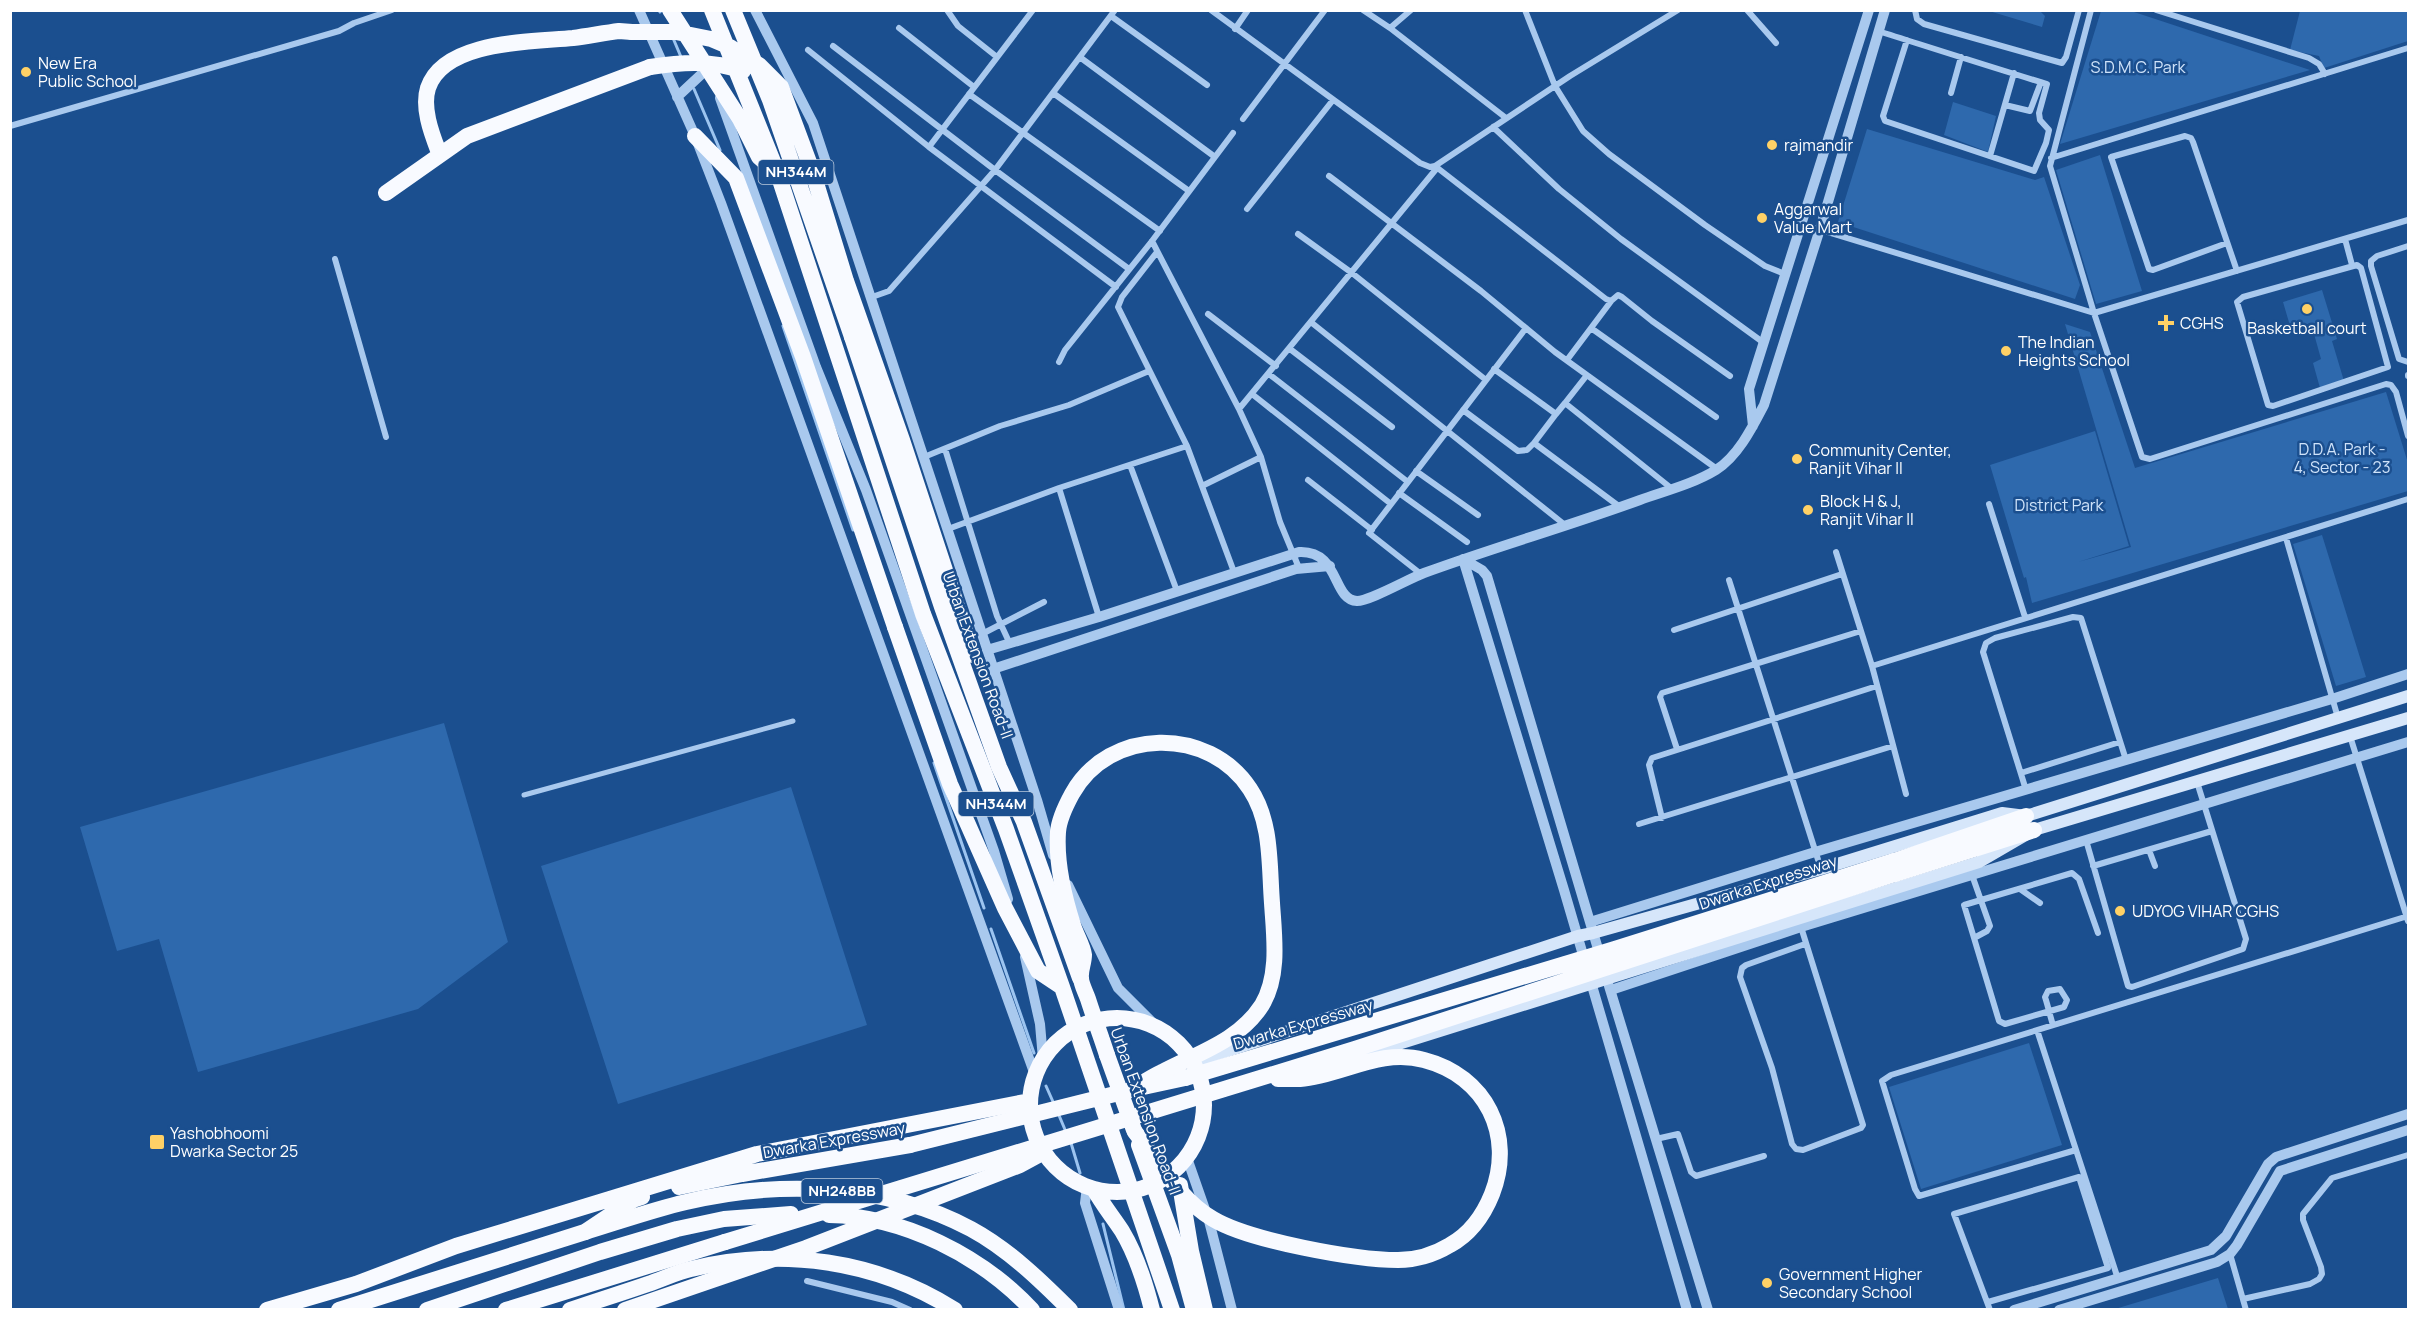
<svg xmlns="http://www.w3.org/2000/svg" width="2419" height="1320" font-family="Manrope,sans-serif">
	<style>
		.green { fill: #2e69ad }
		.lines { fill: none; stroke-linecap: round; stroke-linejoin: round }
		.stream { stroke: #9cc4f0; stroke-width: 3 }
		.pedestrian { stroke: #a9c9ee; stroke-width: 5 }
		.minor { stroke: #a9c9ee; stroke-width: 6 }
		.tertiary { stroke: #a9c9ee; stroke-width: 10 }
		.secondary { stroke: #d6e6fa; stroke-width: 12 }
		.trunk { stroke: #f8faff; stroke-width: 16 }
		.trunk-bridge { stroke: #f8faff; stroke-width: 16 }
		.poi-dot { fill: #ffd166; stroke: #1b4f8f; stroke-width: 2 }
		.labels { text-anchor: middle; stroke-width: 5; stroke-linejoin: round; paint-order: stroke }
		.shield { fill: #1b4f8f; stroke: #bbcadd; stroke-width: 1.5 }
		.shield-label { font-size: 15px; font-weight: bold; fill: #fff }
		.poi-label { font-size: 16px; fill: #fff; stroke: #1b4f8f; text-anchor: start }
		.park-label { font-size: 16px; fill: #cfe3fa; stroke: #1b4f8f }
		.street-label { font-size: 16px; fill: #fff; stroke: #1b4f8f }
	</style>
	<rect width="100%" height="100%" fill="#1b4f8f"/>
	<path class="green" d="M 1989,11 L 2040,11 L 2045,16 L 2042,27 Z
		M 2101,11 L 2131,11 L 2310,70 L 2060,144 Z
		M 2300,11 L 2408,11 L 2408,41 L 2324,68 L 2319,56 L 2290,50 Z
		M 1953,102 L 1996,116 L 1988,152 L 1944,135 Z
		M 1867,129 L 2035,180 L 2044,177 L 2080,285 L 2075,299 L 1838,222 Z
		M 2100,155 L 2142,291 L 2096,304 L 2056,170 Z
		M 2322,290 L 2337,339 L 2332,341 L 2344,381 L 2320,388 L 2313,363 L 2321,359 L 2311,323 L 2291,329 L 2283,302 Z
		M 2065,324 L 2090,332 L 2135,468 L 2386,392 L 2408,463 L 2408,491 L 2032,603 L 2026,577 L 2024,578 L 1990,465 L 2095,431 L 2129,546 L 2078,562 L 2131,547 Z
		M 2322,535 L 2366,677 L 2336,686 L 2293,544 Z
		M 444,723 L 508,942 L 418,1009 L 198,1072 L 159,939 L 117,951 L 80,827 Z
		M 791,787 L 867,1025 L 618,1104 L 541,866 Z
		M 2029,1043 L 2062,1145 L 1921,1189 L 1889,1087 Z
		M 2218,1278 L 2228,1309 L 2115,1309 Z"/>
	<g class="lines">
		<path class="stream" d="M 659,10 L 660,12
			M 673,38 L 681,57
			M 694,89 L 720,150
			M 783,326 L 853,530
			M 934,763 L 984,908
			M 991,929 L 1034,1053
			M 1046,1086 L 1054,1104
			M 1058,1113 L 1066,1132
			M 1071,1143 L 1080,1173
			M 1103,1224 L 1124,1310"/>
		<path class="pedestrian" d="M 524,795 L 793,721"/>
		<path class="minor" d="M 947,10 L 958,26 L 997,57
			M 1211,10 L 1420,163 L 1430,167 L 1435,166 L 1570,76 L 1678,10
			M 1363,10 L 1390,28 L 1411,10
			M 1525,10 L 1555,86 L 1583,131 L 1609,154 L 1705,225 L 1765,266 L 1785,274
			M 1747,10 L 1776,43
			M 1915,10 L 1917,19 L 1924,24 L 2062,63 L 2066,57 L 2079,10
			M 2091,10 L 2050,166 L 2094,313 L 2142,457 L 2150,459 L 2386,384 L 2391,385 L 2396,392 L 2408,436
			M 2156,10 L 2309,58 L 2319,64 L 2325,74
			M 1111,16 L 1207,85
			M 899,28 L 974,87
			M 1390,28 L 1506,118
			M 1235,29 L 1248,10
			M 1878,31 C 1935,49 1991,67 2047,84 L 2039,113 L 2040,120 L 2049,130 L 2046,143 L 2034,171 L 1885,121 L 1883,116 L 1907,40
			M 833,46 L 995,170 L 1129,269
			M 808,50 L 929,147 L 1116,287
			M 1081,58 L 1215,157
			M 1053,93 L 1189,191
			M 1951,93 L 1961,57
			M 969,94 L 1160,231
			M 2005,105 L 2030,111 L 2041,82
			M 1243,119 L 1325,10
			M 10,126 L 339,31 L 354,23 L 392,10
			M 1493,127 L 1559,189 L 1621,239 L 1764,343
			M 929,147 L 1033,10
			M 1990,156 L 2014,73
			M 2051,158 L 2408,48
			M 1435,166 L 1606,299 L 1611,301 L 1618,295 L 1622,297 L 1652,321 L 1730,376
			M 1329,176 L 1481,291 L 1555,352 L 1717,469
			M 1247,209 L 1333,100
			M 1801,224 L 2094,313 L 2408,220
			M 1298,234 L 1352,273 L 1486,380
			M 2345,239 L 2352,265
			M 1152,241 L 1239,409 L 1261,457 L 1202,486
			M 2227,243 L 2153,270 L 2149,269 L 2111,157 L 2185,136 L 2191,138 L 2193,142 L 2237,271
			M 2408,246 L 2377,256 L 2371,261 L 2371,266 L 2399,359 L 2408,362
			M 1157,252 L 1122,297 L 1118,307 L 1187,446
			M 335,259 L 386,437
			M 2357,265 L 2361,268 L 2388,367 L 2273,406 L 2268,405 L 2237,302 L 2243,297 Z
			M 872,297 L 889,291 L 995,170 L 1115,10
			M 1208,314 L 1276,366
			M 1312,323 L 1565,525
			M 1591,328 L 1716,417
			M 1290,349 L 1392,427
			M 1567,360 L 1612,300
			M 1059,362 L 1065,350 L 1152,241 L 1233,133
			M 1494,369 L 1556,414 L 1565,403 L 1671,488
			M 1269,374 L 1408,482
			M 2408,375 L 2408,376
			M 1252,394 L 1391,504
			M 1565,403 L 1587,375
			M 1239,409 L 1437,168
			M 1463,410 L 1518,451 L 1527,450 L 1534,443
			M 1556,414 L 1534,443 L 1620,507
			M 945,449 L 997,616 L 1010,644
			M 924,457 L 1000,426 L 1069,405 L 1149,371
			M 1261,457 L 1280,522 L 1299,568
			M 1130,465 L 1177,591
			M 1416,471 L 1478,515
			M 1308,480 L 1372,530
			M 1059,488 L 1099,617
			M 1399,493 L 1467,542
			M 1989,504 L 2025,617
			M 948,529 L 1059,488 L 1187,446 L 1234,572
			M 2286,538 L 2338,718
			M 1836,552 L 1872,666 L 1906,794
			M 1421,574 L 1369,533 L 1526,328
			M 1729,580 L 1821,869
			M 1674,630 L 1842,574
			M 982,634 L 1044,602
			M 1872,666 L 2408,499
			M 2350,736 L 2408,921
			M 1677,749 L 1660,697 L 1662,693 L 1861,631
			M 2021,773 L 2120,742
			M 2026,790 L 1983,652 L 1986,643 L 1995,638 L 2073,617 L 2081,618 L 2126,760
			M 1662,818 L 1649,765 L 1652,758 L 1877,686
			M 1639,824 L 1893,746
			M 2086,840 L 2128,986 L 2132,987 L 2243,949 L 2246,939 L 2197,782
			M 2149,850 L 2155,866
			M 2093,866 L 2212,831
			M 1972,875 L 1990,926 L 1987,931 L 1974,938 L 1999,1021 L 2005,1024 L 2064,1007 L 2067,1000 L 2060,989 L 2048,991 L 2045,997 C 2048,1006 2050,1016 2053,1025
			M 2020,889 L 2040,903
			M 1801,927 L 1863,1125 L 1861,1128 L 1803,1150 L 1796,1149 L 1792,1144 L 1772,1068 L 1740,977 L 1742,968 L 1746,965 L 1805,944
			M 1974,938 L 1964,905 L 2072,873 L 2079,879 L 2098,933
			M 2037,1030 L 2118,1279
			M 1656,1139 L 1678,1134 L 1691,1172 L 1696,1176 L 1764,1156
			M 2076,1150 L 1919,1196 L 1915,1189 L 1882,1081 L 1891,1075 L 2408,916
			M 2230,1254 L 2246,1310
			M 807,1281 L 892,1302 L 910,1310
			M 2243,1299 L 2310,1284 L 2319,1279 L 2322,1274 L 2321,1267 L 2303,1220 L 2303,1214 L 2332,1178 L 2408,1155
			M 1988,1302 L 2108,1268 L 2079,1177 L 1954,1214 L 1990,1310"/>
		<path class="tertiary" d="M 639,10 L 695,136 L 721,203 L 1035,1075
			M 755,10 L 813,123 L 1037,800 L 1053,855
			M 677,97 L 707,69
			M 720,98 L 816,367 L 866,490 L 994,851 L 1008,899
			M 1753,426 L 1749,389 L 1869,10
			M 1463,559 L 1482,570 L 1487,576 L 1601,959
			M 1463,559 L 1564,890 L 1687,1310
			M 987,650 L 1099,617 L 1299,552 C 1340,550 1332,600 1357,601 C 1370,601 1408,579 1424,573 C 1495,547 1569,526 1640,500 C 1665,491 1693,484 1716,470 C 1738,456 1752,428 1764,405 L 1820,229 L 1885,10
			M 993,669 L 1296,569 L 1330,566
			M 1068,885 L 1118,988 L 1158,1028
			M 1590,922 L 1815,852 L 2332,699 L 2408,674
			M 1025,957 L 1040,1024 L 1043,1059
			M 1609,986 L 1708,1310
			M 1611,990 L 1801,927 L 2408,742
			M 1187,1158 L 1209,1221 L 1232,1310
			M 1087,1186 L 1085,1203 L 1119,1310
			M 2014,1310 L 2211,1250 L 2226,1236 L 2268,1164 L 2276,1157 L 2408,1114
			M 2059,1310 L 2217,1262 L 2230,1254 L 2237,1245 L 2280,1171 L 2408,1130"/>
		<path class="secondary" d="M 1360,1056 L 1979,862 L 2034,830 L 2408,718
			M 1203,1059 L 1578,936 L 1593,933 L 1821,869 L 2002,813 L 2026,816 L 2408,696"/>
		<path class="trunk" d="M 695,136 L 736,178 L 803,357 L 895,627
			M 438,150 C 431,132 422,107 428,88 C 444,40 533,42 573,38 C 588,36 604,33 619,31 L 632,32
			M 386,193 L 467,136 L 650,67
			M 852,337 L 942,607 L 999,767 L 1024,822 L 1080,978
			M 1894,861 L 2026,816
			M 1895,874 L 2034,830
			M1030 1105a87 87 0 1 1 174 0a87 87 0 1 1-174 0Z
			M 1107,1055 L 1134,1130
			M 1134,1089 L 1185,1078
			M 1180,1185 L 1191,1251 L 1205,1310
			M 679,1187 L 742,1174 L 910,1145
			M 1094,1189 C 1102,1204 1113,1217 1122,1231 C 1137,1256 1145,1282 1152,1310
			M 267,1310 L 356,1284 L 456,1246 L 757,1154 L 1030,1101
			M 339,1310 L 585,1232 L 633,1200 L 642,1197
			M 427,1310 L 600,1252 L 677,1229 L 724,1219 L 791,1214
			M 506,1310 L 725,1242
			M 625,1310 L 806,1248 L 1020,1165 L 1044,1152"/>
		<path class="trunk-bridge" d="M 670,10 L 740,119 L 759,157 L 775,171
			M 712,10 L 778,174 L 923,614 L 1006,829 L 1062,987 L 1172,1310
			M 733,10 L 770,100 L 852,337
			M 632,32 L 676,32 L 711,39 L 730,47 L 759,65 L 781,87 L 813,173 L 846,281 L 902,440 L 973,655
			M 650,67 C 683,62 711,60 743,71
			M 895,627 L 950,784 L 1005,908 L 1038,971 L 1062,987
			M 1185,1078 L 1615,949 L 1894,861
			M 1135,1132 C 1159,1162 1180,1200 1213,1219 C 1250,1241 1356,1260 1398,1260 C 1416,1260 1435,1254 1450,1245 C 1470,1234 1484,1214 1492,1194 C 1515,1135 1486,1076 1424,1060 C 1380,1048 1343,1075 1300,1079 C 1293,1079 1285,1079 1278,1079
			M 910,1145 L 1131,1090 C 1141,1084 1151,1077 1162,1072 C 1198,1053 1239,1041 1262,1005 C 1280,975 1274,935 1272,903 C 1269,864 1272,822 1250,789 C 1209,726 1109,727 1072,794 C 1066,805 1059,819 1058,832 C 1056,862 1064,897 1073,925 C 1076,935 1083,946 1084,955 C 1084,963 1080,970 1081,978 C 1081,984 1086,993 1088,999 C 1094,1018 1101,1036 1107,1055
			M 1139,1145 L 1179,1255 L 1194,1310
			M 829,1215 C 903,1216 982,1256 1032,1310
			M 585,1232 C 618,1222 652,1210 686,1202 C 779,1180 885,1183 971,1229 C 1008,1249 1040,1280 1070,1310
			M 725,1242 L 1355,1049 L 1895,874
			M 570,1310 C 596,1301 622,1293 648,1284 C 663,1279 677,1272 691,1269 C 782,1247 876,1260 955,1310"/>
	</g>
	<g class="poi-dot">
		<circle cx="26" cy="72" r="6"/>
		<circle cx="1772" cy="145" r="6"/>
		<circle cx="1762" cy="218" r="6"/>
		<circle cx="2307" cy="309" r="6"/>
		<path d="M2163 314h6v6h6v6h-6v6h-6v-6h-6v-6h6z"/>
		<circle cx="2006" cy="351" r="6"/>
		<circle cx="1797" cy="459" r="6"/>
		<circle cx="1808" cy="510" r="6"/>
		<circle cx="2120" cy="911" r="6"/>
		<rect x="149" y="1134" width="16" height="16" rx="3"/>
		<circle cx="1767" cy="1283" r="6"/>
	</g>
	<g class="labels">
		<g class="shield">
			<rect x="758.5" y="160" width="75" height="24" rx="4.5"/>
			<rect x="958.5" y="792" width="75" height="24" rx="4.5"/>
			<rect x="801.5" y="1179" width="81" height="24" rx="4.5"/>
		</g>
		<g class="shield-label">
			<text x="796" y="177">NH344M</text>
			<text x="996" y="809">NH344M</text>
			<text x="842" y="1196">NH248BB</text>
		</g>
		<g class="poi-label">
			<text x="38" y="69">New Era<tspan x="38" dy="18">Public School</tspan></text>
			<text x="1784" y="151">rajmandir</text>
			<text x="1774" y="215">Aggarwal<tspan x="1774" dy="18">Value Mart</tspan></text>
			<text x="2180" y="329">CGHS</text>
			<text x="2307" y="334" text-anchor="middle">Basketball court</text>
			<text x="2018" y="348">The Indian<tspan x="2018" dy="18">Heights School</tspan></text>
			<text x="1809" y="456">Community Center,<tspan x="1809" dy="18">Ranjit Vihar II</tspan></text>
			<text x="1820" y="507">Block H &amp; J,<tspan x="1820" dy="18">Ranjit Vihar II</tspan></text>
			<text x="2132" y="917">UDYOG VIHAR CGHS</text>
			<text x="170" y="1139">Yashobhoomi<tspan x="170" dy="18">Dwarka Sector 25</tspan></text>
			<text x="1779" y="1280">Government Higher<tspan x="1779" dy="18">Secondary School</tspan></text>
		</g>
		<g class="park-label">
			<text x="2138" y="73">S.D.M.C. Park</text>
			<text x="2342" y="455">D.D.A. Park -<tspan x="2342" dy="18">4, Sector - 23</tspan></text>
			<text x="2059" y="511">District Park</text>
		</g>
		<g class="street-label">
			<text transform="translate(978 655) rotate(70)" y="6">Urban Extension Road-II</text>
			<text transform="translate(1768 882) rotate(-18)" y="6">Dwarka Expressway</text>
			<text transform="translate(1303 1024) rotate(-16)" y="6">Dwarka Expressway</text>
			<text transform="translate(1146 1111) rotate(70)" y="6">Urban Extension Road-II</text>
			<text transform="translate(834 1140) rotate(-10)" y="6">Dwarka Expressway</text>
		</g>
	</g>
	<rect width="2419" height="1320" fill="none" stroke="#ffffff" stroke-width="24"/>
</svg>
